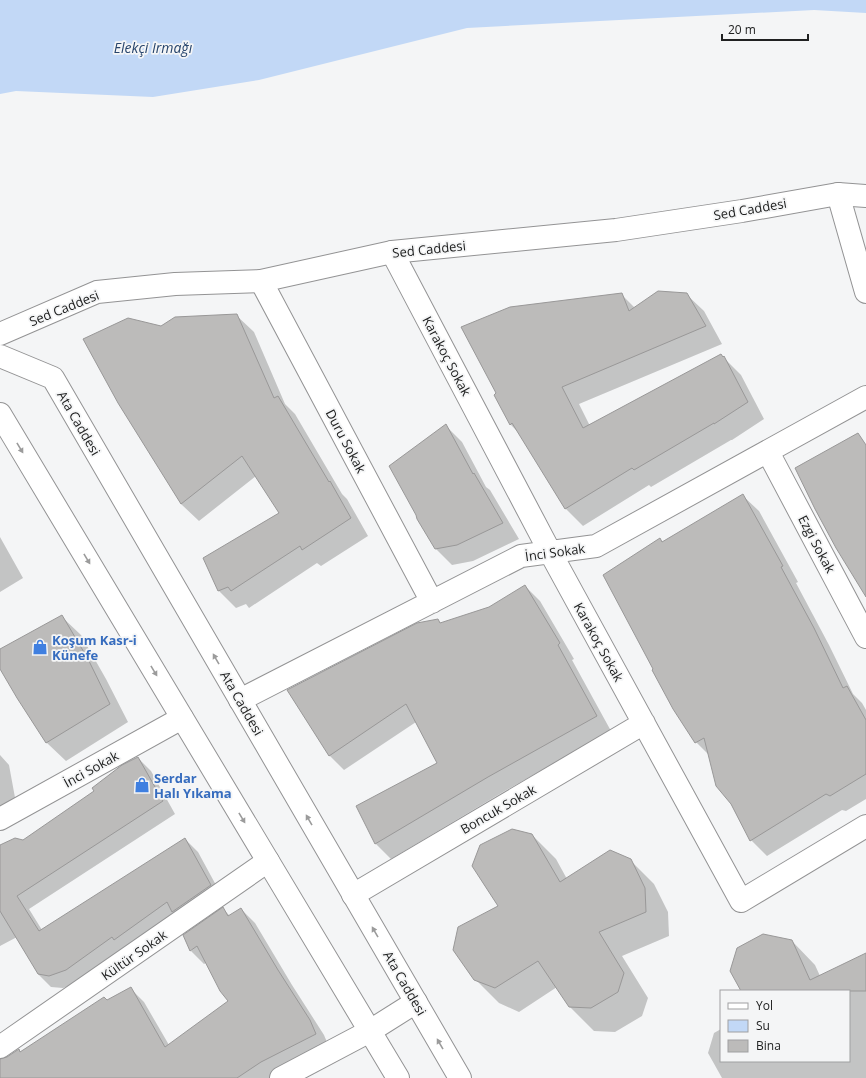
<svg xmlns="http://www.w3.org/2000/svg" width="866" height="1078" font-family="'Open Sans',sans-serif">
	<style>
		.water { fill: #c2d8f6 }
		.shadow { fill: #0003 }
		.building { fill: #bcbbba; stroke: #999898 }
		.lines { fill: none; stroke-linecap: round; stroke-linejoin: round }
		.street-casing { stroke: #939394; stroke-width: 24 }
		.secondary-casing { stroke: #939394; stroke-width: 24 }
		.street { stroke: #fff; stroke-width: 22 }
		.secondary { stroke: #fff; stroke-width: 22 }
		.oneway { fill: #9b9b9b }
		.labels { text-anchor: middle; stroke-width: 3.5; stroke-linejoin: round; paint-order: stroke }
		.street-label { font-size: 13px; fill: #202121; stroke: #f4f5f6 }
		.shop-label { font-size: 13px; font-weight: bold; fill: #366cbe; stroke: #f4f5f6; text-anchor: start }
		.water-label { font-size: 14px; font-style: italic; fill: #26446c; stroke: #f4f5f6 }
	</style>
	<rect width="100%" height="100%" fill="#f4f5f6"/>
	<path class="water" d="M 0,0 L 866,0 L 866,13 L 814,10 L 467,28 L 259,80 L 153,97 L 16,91 L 0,94 Z"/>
	<path class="shadow" d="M 621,294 L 635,308 L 686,294 L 704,311 L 722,344 L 579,404 L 590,426 L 721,355 L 741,375 L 764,419 L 732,440 L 731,440 L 651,487 L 649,485 L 583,526 L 566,509 L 519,433 L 510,424 Z
		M 236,315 L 254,332 L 285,404 L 295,414 L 342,494 L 347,499 L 368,536 L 321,566 L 317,563 L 249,608 L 246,604 L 236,608 L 219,591 L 205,558 L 280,513 L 256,476 L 199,521 L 181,504 L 161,327 Z
		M 446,426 L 462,442 L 486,487 L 490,490 L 519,539 L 473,561 L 452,565 L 435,548 Z
		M 743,496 L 759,511 L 798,582 L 796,583 L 829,645 L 853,694 L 862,703 L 866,710 L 866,799 L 846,811 L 842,810 L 767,856 L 751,840 L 731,804 L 709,755 L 696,742 L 660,539 L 664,543 Z
		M 0,537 L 23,578 L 0,592 Z
		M 525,586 L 540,601 L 574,659 L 572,660 L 611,731 L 503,792 L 391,859 L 376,844 L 357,806 L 438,763 L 416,722 L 344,770 L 329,755 L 438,620 L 441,624 L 490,608 Z
		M 62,617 L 81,635 L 106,679 L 128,722 L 66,761 L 47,743 L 18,697 L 0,667 L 0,651 Z
		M 0,755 L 9,765 L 16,803 L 0,814 Z
		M 138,758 L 151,771 L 175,814 L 29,909 L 42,930 L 185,839 L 198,852 L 223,898 L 79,982 L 63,988 L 51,987 L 38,974 L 17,937 L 0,946 L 0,848 L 23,841 L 95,792 Z
		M 532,835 L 556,859 L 567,879 L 630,860 L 654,884 L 668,912 L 669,936 L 622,956 L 648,998 L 642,1016 L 615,1032 L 594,1031 L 570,1007 L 557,987 L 519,1012 L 499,1003 L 475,979 L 499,906 Z
		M 223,909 L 230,916 L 241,909 L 255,923 L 292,985 L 324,1035 L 329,1047 L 271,1078 L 0,1078 L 0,1064 L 19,1050 L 21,1052 L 130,988 L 144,1002 L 169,1045 L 229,1001 L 206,963 L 204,964 L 191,951 Z
		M 791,940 L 815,965 L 820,976 L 866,954 L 866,1078 L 722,1078 L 708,1053 L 714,1033 L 721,1029 L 721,1061 L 849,1061 L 849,991 L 742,991 Z"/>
	<path class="building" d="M 658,291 L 687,293 L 706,326 L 562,387 L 583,428 L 721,354 L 723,357 L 724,356 L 748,402 L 714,424 L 714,423 L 634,470 L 632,468 L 565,509 L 512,423 L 510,425 L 494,395 L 496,393 L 461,327 L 510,307 L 622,293 L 629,311 Z
		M 237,314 L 274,398 L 278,396 L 329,482 L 330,481 L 351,518 L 302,550 L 300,546 L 231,591 L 228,587 L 218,591 L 203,558 L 279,513 L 242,456 L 181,504 L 118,403 L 83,339 L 128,318 L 161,326 L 175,317 Z
		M 446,424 L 473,474 L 474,473 L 503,523 L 457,545 L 435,549 L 417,519 L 416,515 L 389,466 Z
		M 858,433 L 866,445 L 866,597 L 836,548 L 815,509 L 795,468 Z
		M 743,494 L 783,566 L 781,567 L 814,628 L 843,688 L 847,686 L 866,720 L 866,774 L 830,796 L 826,794 L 750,841 L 731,804 L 716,786 L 704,738 L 695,743 L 673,709 L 652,670 L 653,669 L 603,575 L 660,538 L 662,542 Z
		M 525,585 L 560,643 L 558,645 L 597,716 L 488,777 L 375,844 L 356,806 L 437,763 L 406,704 L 329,756 L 287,690 L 417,623 L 438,619 L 440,623 L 489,607 Z
		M 62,615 L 88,659 L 110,704 L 46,743 L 17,698 L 0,669 L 0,649 Z
		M 138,757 L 163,801 L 17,896 L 39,931 L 185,838 L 211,885 L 172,912 L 167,902 L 114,940 L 112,937 L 66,970 L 49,976 L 38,974 L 0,911 L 0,845 L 15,838 L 23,840 L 94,791 L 92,788 L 122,765 Z
		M 512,829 L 532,834 L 560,882 L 610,850 L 631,859 L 645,888 L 646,912 L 599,932 L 624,973 L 618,992 L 591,1008 L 569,1007 L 538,961 L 495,988 L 474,980 L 453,950 L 458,927 L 498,906 L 472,866 L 480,845 Z
		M 223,907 L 228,916 L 241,908 L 278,970 L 310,1020 L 316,1034 L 261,1062 L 237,1078 L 0,1078 L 0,1059 L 7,1057 L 19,1049 L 20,1052 L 104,997 L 107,1000 L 131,987 L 165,1047 L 228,1001 L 220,991 L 197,946 L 190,951 L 183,935 Z
		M 763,934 L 792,940 L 810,980 L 866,953 L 866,991 L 741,991 L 730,971 L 737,948 Z"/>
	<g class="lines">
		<g class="street-casing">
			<path id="street" d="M 838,194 L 866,292
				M 392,252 L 550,552 L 741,901 L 866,826
				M 261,281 L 432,602
				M 768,452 L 866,637
				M 240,700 L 521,556 L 596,546 L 866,397
				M 0,819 L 182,718
				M 353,895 L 644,723
				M 0,1047 L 268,861
				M 281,1078 L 370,1031 L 416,1002"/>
		</g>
		<g class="secondary-casing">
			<path id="secondary" d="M 0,334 L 97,292 L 175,284 L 261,281 L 392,252 L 616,230 L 742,211 L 838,194 L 866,196
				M 0,356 L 53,378 L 460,1078
				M 0,414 L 398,1078"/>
		</g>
		<use href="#street" class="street"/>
		<use href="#secondary" class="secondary"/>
	</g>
	<defs><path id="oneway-solid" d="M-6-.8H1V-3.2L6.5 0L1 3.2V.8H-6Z"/></defs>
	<g class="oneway">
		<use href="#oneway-solid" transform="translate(20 448) rotate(59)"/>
		<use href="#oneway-solid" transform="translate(87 559) rotate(59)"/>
		<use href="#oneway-solid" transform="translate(216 659) rotate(-120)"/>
		<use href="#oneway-solid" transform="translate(154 671) rotate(59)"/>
		<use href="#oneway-solid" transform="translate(242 818) rotate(59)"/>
		<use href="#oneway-solid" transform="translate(309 820) rotate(-120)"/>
		<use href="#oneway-solid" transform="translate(375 932) rotate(-120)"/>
		<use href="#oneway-solid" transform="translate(440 1044) rotate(-120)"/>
	</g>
	<defs>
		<g id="shop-bare" transform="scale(1.2)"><path d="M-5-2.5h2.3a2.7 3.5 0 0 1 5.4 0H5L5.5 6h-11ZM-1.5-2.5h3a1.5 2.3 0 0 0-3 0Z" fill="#3f7fe0" stroke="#f4f5f6" stroke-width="2.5" paint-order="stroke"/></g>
	</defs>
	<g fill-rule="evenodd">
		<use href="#shop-bare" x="40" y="647"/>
		<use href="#shop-bare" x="142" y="785"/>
	</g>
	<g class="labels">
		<g class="street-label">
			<text transform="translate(750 209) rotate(-10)" y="5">Sed Caddesi</text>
			<text transform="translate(429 249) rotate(-6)" y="5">Sed Caddesi</text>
			<text transform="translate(64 308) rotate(-22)" y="5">Sed Caddesi</text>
			<text transform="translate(447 356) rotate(62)" y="5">Karakoç Sokak</text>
			<text transform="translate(79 423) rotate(60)" y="5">Ata Caddesi</text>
			<text transform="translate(346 441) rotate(62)" y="5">Duru Sokak</text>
			<text transform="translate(817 544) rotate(62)" y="5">Ezgi Sokak</text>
			<text transform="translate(555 552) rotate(-8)" y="5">İnci Sokak</text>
			<text transform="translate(599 642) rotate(61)" y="5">Karakoç Sokak</text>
			<text transform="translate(242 703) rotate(60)" y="5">Ata Caddesi</text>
			<text transform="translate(91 769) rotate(-29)" y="5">İnci Sokak</text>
			<text transform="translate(498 809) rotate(-30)" y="5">Boncuk Sokak</text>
			<text transform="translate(134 955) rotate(-35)" y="5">Kültür Sokak</text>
			<text transform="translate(405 983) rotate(60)" y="5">Ata Caddesi</text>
		</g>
		<g class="shop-label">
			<text x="52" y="645">Koşum Kasr-i<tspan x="52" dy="15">Künefe</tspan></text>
			<text x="154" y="783">Serdar<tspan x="154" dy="15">Halı Yıkama</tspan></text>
		</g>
		<g class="water-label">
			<text x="153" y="53">Elekçi Irmağı</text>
		</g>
	</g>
	<rect x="720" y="990" width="130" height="72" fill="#f4f5f6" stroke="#9fa0a1"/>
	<rect x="728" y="1003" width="20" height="6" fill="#ffffff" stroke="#9fa0a1"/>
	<text x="756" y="1010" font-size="12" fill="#202121">Yol</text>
	<rect x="728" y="1020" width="20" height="12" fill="#c2d8f6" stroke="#9fa0a1"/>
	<text x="756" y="1030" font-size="12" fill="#202121">Su</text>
	<rect x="728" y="1040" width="20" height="12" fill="#bcbbba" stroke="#9fa0a1"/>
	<text x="756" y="1050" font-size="12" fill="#202121">Bina</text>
	<path d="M722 34v6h86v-6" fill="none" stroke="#202121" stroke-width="2"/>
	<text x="728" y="34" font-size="12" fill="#202121" stroke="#f4f5f6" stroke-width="3" paint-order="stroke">20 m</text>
</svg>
